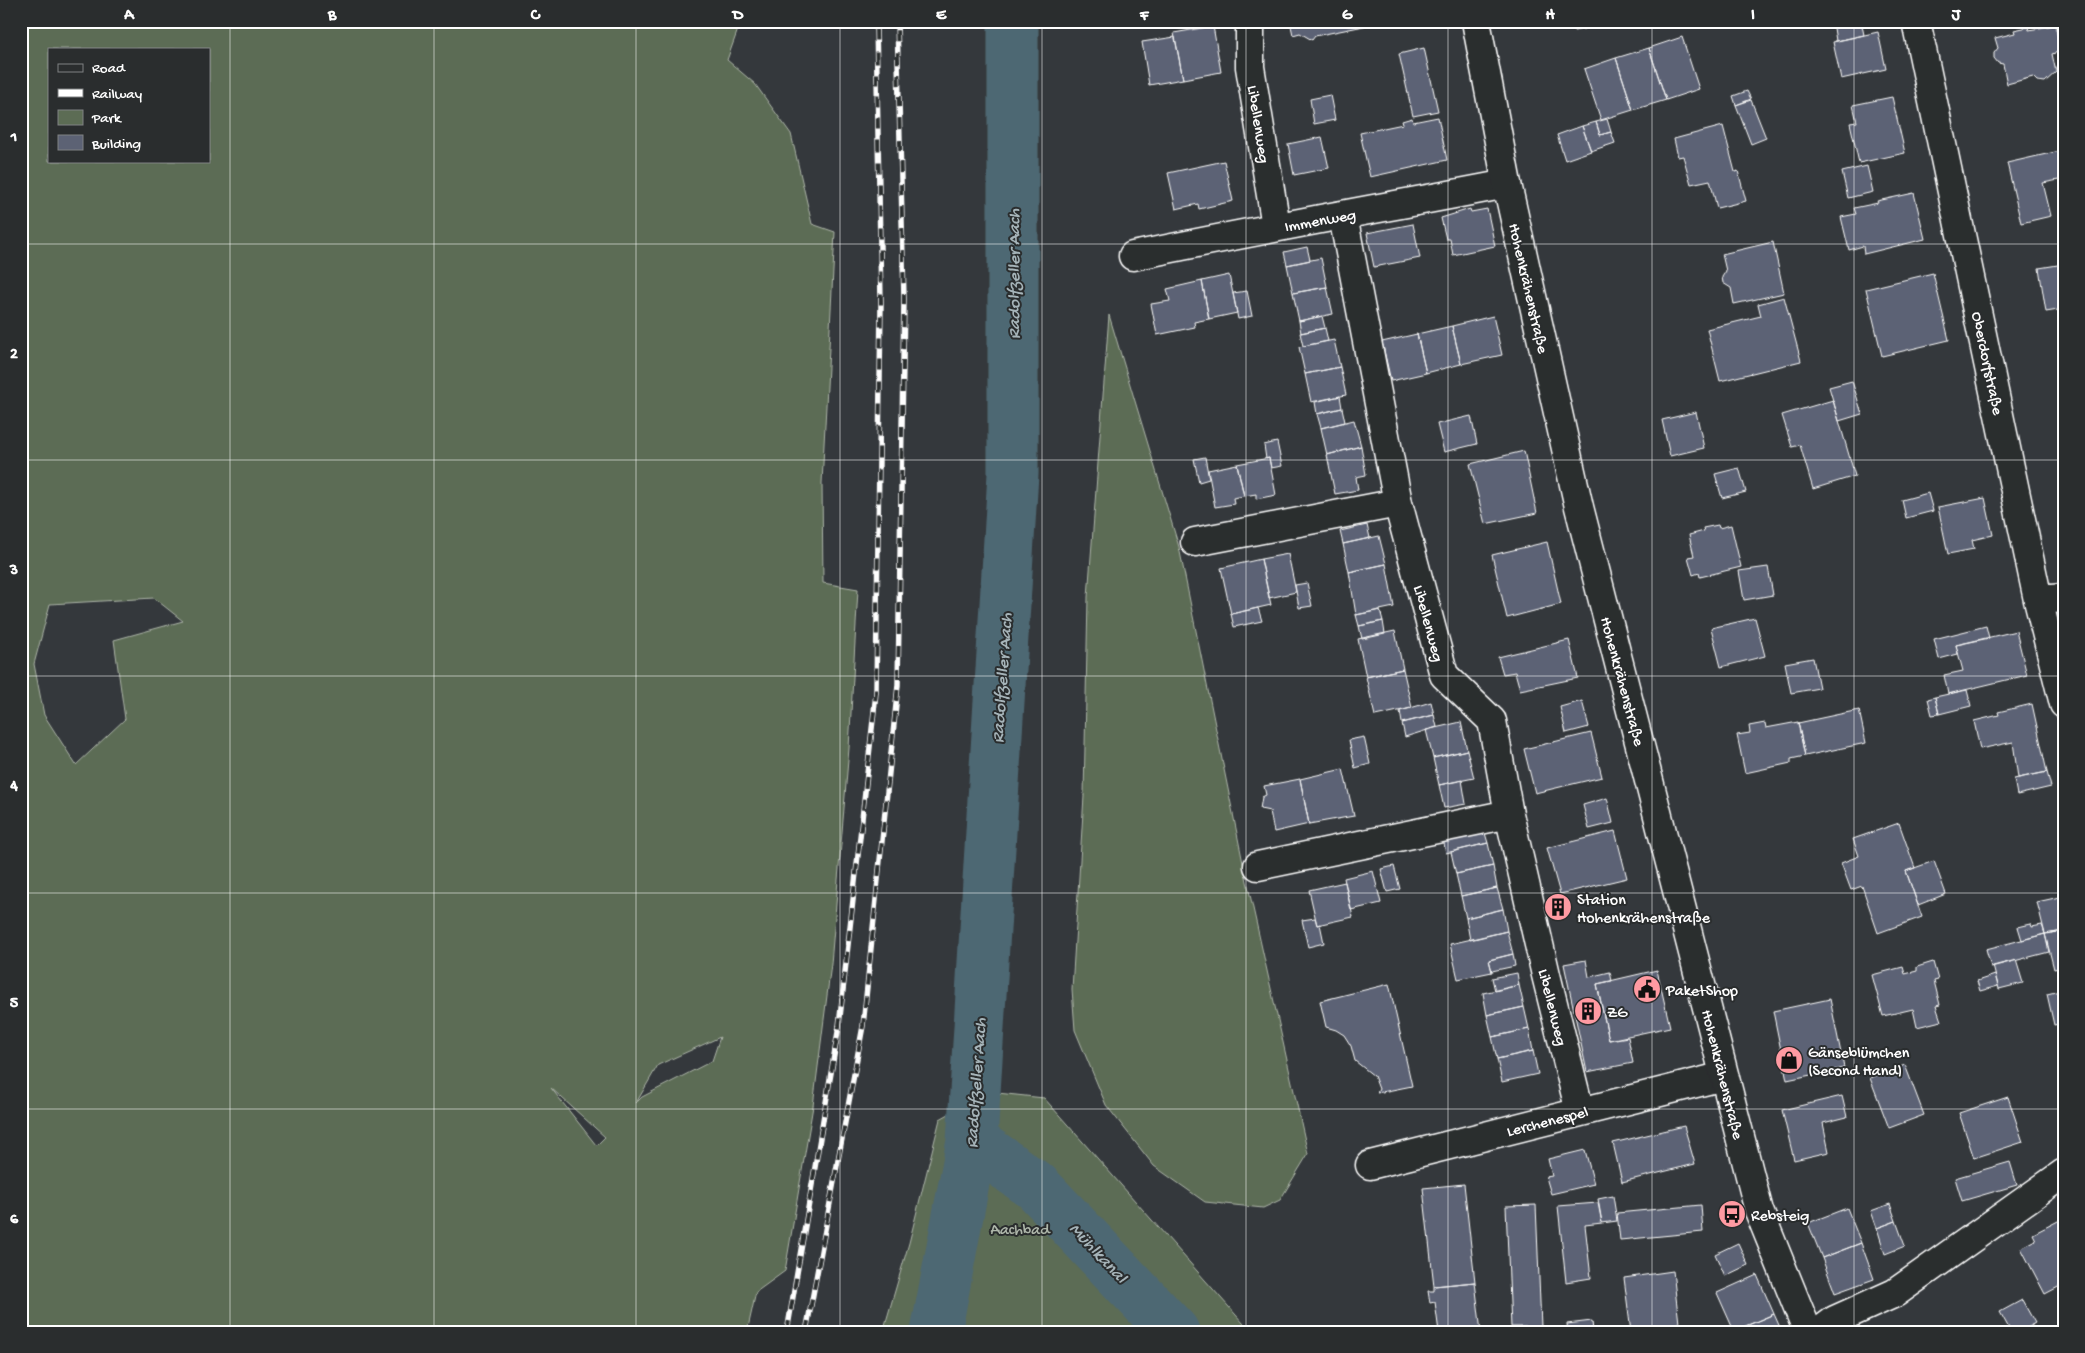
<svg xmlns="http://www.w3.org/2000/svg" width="2085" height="1353" font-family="'Gochi Hand',sans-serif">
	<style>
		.green { fill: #5c6c54; stroke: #aeb6aa; fill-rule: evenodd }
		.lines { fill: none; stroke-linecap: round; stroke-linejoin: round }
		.river { stroke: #4e6873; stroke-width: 51 }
		.building { fill: #5c6274; stroke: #fff }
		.street-casing { stroke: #fff; stroke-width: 31 }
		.secondary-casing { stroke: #fff; stroke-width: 31 }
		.street { stroke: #2a2d2e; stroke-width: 28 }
		.secondary { stroke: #2a2d2e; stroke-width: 28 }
		.rail-casing { stroke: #fff; stroke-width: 5.5 }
		.rail { stroke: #2a2d2e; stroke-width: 4; stroke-dasharray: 11; stroke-linecap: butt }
		.grid { fill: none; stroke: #fff; stroke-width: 1; stroke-opacity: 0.55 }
		.labels { text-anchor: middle; stroke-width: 4; stroke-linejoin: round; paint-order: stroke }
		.street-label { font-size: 16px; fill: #fff; stroke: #2a2d2e }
		.poi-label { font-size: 16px; fill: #fff; stroke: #2a2d2e; text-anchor: start }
		.park-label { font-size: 16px; fill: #aeb6aa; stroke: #2a2d2e }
		.water-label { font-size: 18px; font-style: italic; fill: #a6b4b9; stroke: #2a2d2e }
		.neatline { fill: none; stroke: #fff; stroke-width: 2 }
		.grid-label { font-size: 16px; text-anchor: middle; font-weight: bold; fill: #fff }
	</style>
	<rect width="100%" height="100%" fill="#34383c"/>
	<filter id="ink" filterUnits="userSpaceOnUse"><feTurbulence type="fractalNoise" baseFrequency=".02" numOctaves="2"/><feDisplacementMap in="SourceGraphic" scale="10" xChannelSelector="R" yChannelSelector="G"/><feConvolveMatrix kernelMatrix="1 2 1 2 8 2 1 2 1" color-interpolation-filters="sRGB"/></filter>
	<g filter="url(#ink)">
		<path class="green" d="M 21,21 L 741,21 L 727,60 L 755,84 L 791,134 L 812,224 L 835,232 L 822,483 L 823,583 L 858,589 L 849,748 L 831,964 L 813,1106 L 785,1271 L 756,1292 L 747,1332 L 21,1332 ZM 49,49 L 209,49 L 209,161 L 49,161 ZM 154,598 L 183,621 L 114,640 L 125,719 L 76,765 L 44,715 L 34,664 L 50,604 ZM 720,1037 L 712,1061 L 642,1097 L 636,1103 L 658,1065 ZM 551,1088 L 605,1137 L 597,1145 L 596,1145 Z
			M 1109,315 L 1179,547 L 1244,868 L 1308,1154 L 1280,1200 L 1263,1208 L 1205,1202 L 1154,1166 L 1106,1105 L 1075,1030 L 1072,989 L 1084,796 L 1088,597 Z
			M 988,1092 L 1044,1098 L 1251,1332 L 883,1332 L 909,1243 L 940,1119 Z"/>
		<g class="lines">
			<path class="river" d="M 972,1141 L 1037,1187 L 1174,1332
				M 936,1332 L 972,1141 L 1013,474 L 1013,21"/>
		</g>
		<path class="building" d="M 1290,21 L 1357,21 L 1359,27 L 1315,36 L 1312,40 L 1300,33 L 1293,35 Z
			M 1357,21 L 1385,21 L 1359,27 Z
			M 1572,21 L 1608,21 L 1608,24 L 1574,31 Z
			M 1850,21 L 1861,21 L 1864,35 L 1836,41 L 1834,28 Z
			M 2055,25 L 2061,51 L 2052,54 L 2056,72 L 2045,82 L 2037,81 L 2033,77 L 2007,84 L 2003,64 L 1998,63 L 1994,58 L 1994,53 L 1998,48 L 1995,38 L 2015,33 L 2014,30 L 2028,27 L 2029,30 Z
			M 1213,26 L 1221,72 L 1183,79 L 1174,33 Z
			M 1878,32 L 1886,69 L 1841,79 L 1833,42 Z
			M 1175,37 L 1183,79 L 1149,85 L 1142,42 Z
			M 1682,37 L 1699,89 L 1666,100 L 1649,48 Z
			M 1424,48 L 1438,111 L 1413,116 L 1399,54 Z
			M 1649,48 L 1666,100 L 1633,110 L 1616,58 Z
			M 1616,58 L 1633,110 L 1601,120 L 1584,69 Z
			M 1747,91 L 1751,99 L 1736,105 L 1733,96 Z
			M 1330,95 L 1335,120 L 1314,124 L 1310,99 Z
			M 1892,97 L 1905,153 L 1859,163 L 1850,123 L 1857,122 L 1853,105 Z
			M 1751,100 L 1766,138 L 1751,144 L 1736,105 Z
			M 1438,117 L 1447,160 L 1370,177 L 1360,133 L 1403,124 L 1402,121 L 1412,118 L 1413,122 Z
			M 1607,119 L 1611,132 L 1600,135 L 1596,122 Z
			M 1596,122 L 1600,135 L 1611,132 L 1615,143 L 1591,151 L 1582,126 Z
			M 1582,126 L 1591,151 L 1565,160 L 1557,135 Z
			M 1723,126 L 1735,172 L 1738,171 L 1746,201 L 1717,208 L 1710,180 L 1691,184 L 1683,156 L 1678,157 L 1674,139 Z
			M 1322,137 L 1329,168 L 1294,175 L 1288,144 Z
			M 2064,150 L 2064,179 L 2043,183 L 2051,216 L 2021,223 L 2007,163 Z
			M 1224,161 L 1233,201 L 1199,209 L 1198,204 L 1176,209 L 1168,173 Z
			M 1867,166 L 1873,192 L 1848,198 L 1842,172 Z
			M 1914,193 L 1925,239 L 1864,254 L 1863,246 L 1849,250 L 1841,217 L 1856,214 L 1854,208 L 1878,203 L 1877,201 Z
			M 1470,209 L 1471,212 L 1487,209 L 1495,246 L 1453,255 L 1450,239 L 1446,239 L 1441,218 Z
			M 1413,224 L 1420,258 L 1374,267 L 1367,233 Z
			M 1773,242 L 1784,293 L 1734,304 L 1731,288 L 1723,283 L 1722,277 L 1726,271 L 1722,254 Z
			M 1307,247 L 1310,260 L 1287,265 L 1284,252 Z
			M 1321,258 L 1327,287 L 1293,293 L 1287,265 Z
			M 2064,264 L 2064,309 L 2046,312 L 2039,268 Z
			M 1933,273 L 1949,340 L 1882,356 L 1866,289 Z
			M 1229,275 L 1237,313 L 1209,319 L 1202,281 Z
			M 1202,281 L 1209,319 L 1194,322 L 1195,327 L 1157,335 L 1151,304 L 1170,301 L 1167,289 Z
			M 1327,287 L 1333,314 L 1299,321 L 1293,293 Z
			M 1247,291 L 1252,316 L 1238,319 L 1233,293 Z
			M 1784,297 L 1801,361 L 1720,381 L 1707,329 L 1761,316 L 1758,304 Z
			M 1322,316 L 1325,328 L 1301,333 L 1299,321 Z
			M 1493,316 L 1502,355 L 1461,364 L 1452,326 Z
			M 1452,326 L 1461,364 L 1426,373 L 1417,334 Z
			M 1325,328 L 1328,341 L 1303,346 L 1300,333 Z
			M 1417,334 L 1426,373 L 1391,381 L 1382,342 Z
			M 1334,340 L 1340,367 L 1305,374 L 1299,347 Z
			M 1340,367 L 1346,395 L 1311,402 L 1305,374 Z
			M 2064,380 L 2064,403 L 2058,382 Z
			M 1852,381 L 1862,414 L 1839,421 L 1829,387 Z
			M 1340,396 L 1342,408 L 1317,414 L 1315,402 Z
			M 1833,400 L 1855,476 L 1813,489 L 1800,445 L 1792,447 L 1782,415 Z
			M 1342,408 L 1345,422 L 1321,428 L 1317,414 Z
			M 1696,412 L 1704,448 L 1670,456 L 1662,420 Z
			M 1471,416 L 1477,444 L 1444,452 L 1437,424 Z
			M 1354,420 L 1361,446 L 1327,455 L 1321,428 Z
			M 1277,442 L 1282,466 L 1271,468 L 1269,458 L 1266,459 L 1264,445 Z
			M 1361,446 L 1366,475 L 1356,477 L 1358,490 L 1335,494 L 1327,455 Z
			M 1524,451 L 1537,513 L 1485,524 L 1470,464 Z
			M 1205,457 L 1209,479 L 1199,482 L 1194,459 Z
			M 1269,458 L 1276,495 L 1256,499 L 1256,494 L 1244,496 L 1237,464 Z
			M 1237,464 L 1244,496 L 1233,498 L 1234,504 L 1215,507 L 1208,470 Z
			M 1739,468 L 1746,492 L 1722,498 L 1715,474 Z
			M 1928,493 L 1933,511 L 1906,518 L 1902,500 Z
			M 1985,498 L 1993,535 L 1972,540 L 1974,549 L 1948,554 L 1938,507 Z
			M 1367,525 L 1370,538 L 1343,544 L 1340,531 Z
			M 1718,525 L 1719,528 L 1731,525 L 1741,567 L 1700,577 L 1699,573 L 1693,575 L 1688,557 L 1694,556 L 1689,535 L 1704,531 L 1703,528 Z
			M 1379,536 L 1386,564 L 1349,572 L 1343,544 Z
			M 1547,542 L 1561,604 L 1507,618 L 1492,555 Z
			M 1288,554 L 1296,592 L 1269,598 L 1261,559 Z
			M 1261,559 L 1271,605 L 1231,614 L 1221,568 Z
			M 1386,564 L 1394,607 L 1356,615 L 1349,572 Z
			M 1768,567 L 1773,595 L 1744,600 L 1739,571 Z
			M 1307,583 L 1312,606 L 1299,608 L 1295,585 Z
			M 1258,608 L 1262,621 L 1234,627 L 1231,614 Z
			M 1380,610 L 1383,621 L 1359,626 L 1356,615 Z
			M 1755,618 L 1765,656 L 1721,667 L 1711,628 Z
			M 1383,621 L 1385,634 L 1362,639 L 1359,626 Z
			M 1986,626 L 1989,638 L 1956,645 L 1958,654 L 1939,659 L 1934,639 Z
			M 1395,631 L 1403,669 L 1366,677 L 1358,639 Z
			M 2016,631 L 2027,675 L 1948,694 L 1944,675 L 1963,671 L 1956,645 Z
			M 1569,640 L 1578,678 L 1520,690 L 1515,672 L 1503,674 L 1498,657 Z
			M 1813,658 L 1819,688 L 1791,693 L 1785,663 Z
			M 1403,669 L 1412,708 L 1375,716 L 1366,677 Z
			M 1967,690 L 1971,706 L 1939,714 L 1935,697 Z
			M 1935,697 L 1939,714 L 1932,715 L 1928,699 Z
			M 1582,701 L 1589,727 L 1566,733 L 1560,707 Z
			M 1431,702 L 1434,715 L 1402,723 L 1400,711 Z
			M 2032,704 L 2047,772 L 2018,778 L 2013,742 L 1980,749 L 1974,721 L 1999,715 L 1998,712 Z
			M 1859,710 L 1866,743 L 1805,756 L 1798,723 Z
			M 1434,715 L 1437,727 L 1405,737 L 1402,723 Z
			M 1461,722 L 1467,750 L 1433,758 L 1426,730 Z
			M 1798,722 L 1805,756 L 1791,759 L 1791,763 L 1745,773 L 1737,735 L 1750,733 L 1749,726 L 1765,723 L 1766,728 Z
			M 1591,733 L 1602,777 L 1535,793 L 1524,749 Z
			M 1364,737 L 1370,764 L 1355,768 L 1349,740 Z
			M 1467,750 L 1474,778 L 1439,785 L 1433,758 Z
			M 1343,769 L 1354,816 L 1309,824 L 1300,779 Z
			M 2047,772 L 2051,787 L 2017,795 L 2014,779 Z
			M 1300,779 L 1309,824 L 1274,832 L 1270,811 L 1260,809 L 1262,797 L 1266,795 L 1264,786 Z
			M 1462,780 L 1466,804 L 1444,808 L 1439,785 Z
			M 1607,798 L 1613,823 L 1589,829 L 1583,805 Z
			M 1899,823 L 1915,868 L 1906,871 L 1922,917 L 1878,933 L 1862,886 L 1851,890 L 1841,863 L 1859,856 L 1853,839 Z
			M 1484,830 L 1488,843 L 1446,853 L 1443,839 Z
			M 1615,831 L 1627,878 L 1560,894 L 1547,848 Z
			M 1488,843 L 1493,866 L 1456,874 L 1451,852 Z
			M 1934,861 L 1946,894 L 1918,905 L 1906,871 Z
			M 1394,866 L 1400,889 L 1387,892 L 1381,869 Z
			M 1493,866 L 1497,888 L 1461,896 L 1456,874 Z
			M 1373,871 L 1381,903 L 1351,910 L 1344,878 Z
			M 1345,882 L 1353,917 L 1317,925 L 1309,890 Z
			M 1497,888 L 1503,909 L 1466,918 L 1461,896 Z
			M 1561,896 L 1567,915 L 1555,918 L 1549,899 Z
			M 2064,896 L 2064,931 L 2045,934 L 2037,902 Z
			M 1503,909 L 1507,931 L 1470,940 L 1466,918 Z
			M 1315,918 L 1317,925 L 1320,924 L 1324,943 L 1308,947 L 1302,920 Z
			M 2031,924 L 2032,927 L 2042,925 L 2045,934 L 2022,940 L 2018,927 Z
			M 1507,931 L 1513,954 L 1489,960 L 1492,972 L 1458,979 L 1450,944 Z
			M 2064,931 L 2064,967 L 2054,969 L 2045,934 Z
			M 2045,934 L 2049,952 L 1991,967 L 1986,949 Z
			M 1513,954 L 1515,966 L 1492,971 L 1489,960 Z
			M 1586,960 L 1589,977 L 1610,972 L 1612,981 L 1597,984 L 1609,1040 L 1628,1037 L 1633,1063 L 1587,1072 L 1564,964 Z
			M 2016,960 L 2023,983 L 1999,989 L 1993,966 Z
			M 1933,962 L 1938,980 L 1934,981 L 1940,1005 L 1936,1006 L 1941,1021 L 1917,1027 L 1913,1009 L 1883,1016 L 1872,975 L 1903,967 L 1905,974 L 1917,971 L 1917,967 Z
			M 1657,970 L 1670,1027 L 1609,1040 L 1597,984 Z
			M 1517,973 L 1519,985 L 1495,991 L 1492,978 Z
			M 1995,975 L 1998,986 L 1980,991 L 1977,981 Z
			M 1389,984 L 1412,1086 L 1377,1093 L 1379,1089 L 1374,1076 L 1355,1061 L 1351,1046 L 1344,1035 L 1336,1030 L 1326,1027 L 1320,1001 Z
			M 1519,985 L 1524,1007 L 1487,1015 L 1483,993 Z
			M 2064,990 L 2064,1023 L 2054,1025 L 2047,994 Z
			M 1830,999 L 1844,1068 L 1787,1080 L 1773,1011 Z
			M 1524,1007 L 1529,1029 L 1492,1037 L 1487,1015 Z
			M 1529,1029 L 1533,1051 L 1497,1059 L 1492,1037 Z
			M 1533,1051 L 1538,1074 L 1502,1082 L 1497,1059 Z
			M 1905,1065 L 1924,1115 L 1889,1128 L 1870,1078 Z
			M 1842,1096 L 1847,1117 L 1823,1123 L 1829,1152 L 1794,1160 L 1782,1110 Z
			M 2008,1097 L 2023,1142 L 1974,1158 L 1959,1113 Z
			M 1684,1126 L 1695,1164 L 1622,1182 L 1613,1143 Z
			M 1585,1150 L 1594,1184 L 1551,1194 L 1546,1177 L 1552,1176 L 1548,1159 Z
			M 2010,1162 L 2017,1185 L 1962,1201 L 1955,1178 Z
			M 1464,1184 L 1475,1282 L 1434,1286 L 1423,1188 Z
			M 1613,1196 L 1617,1221 L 1602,1223 L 1598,1199 Z
			M 1598,1203 L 1602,1223 L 1585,1225 L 1591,1278 L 1566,1282 L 1558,1206 Z
			M 1890,1204 L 1896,1221 L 1877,1228 L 1871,1211 Z
			M 1536,1205 L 1541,1327 L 1511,1327 L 1506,1206 Z
			M 1701,1205 L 1703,1232 L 1620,1240 L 1617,1213 Z
			M 1847,1208 L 1861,1243 L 1822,1258 L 1808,1223 Z
			M 2060,1220 L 2064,1227 L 2064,1259 L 2062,1260 L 2064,1263 L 2064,1284 L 2045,1294 L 2021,1248 L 2036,1240 L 2033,1234 Z
			M 1896,1221 L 1905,1246 L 1885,1254 L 1877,1228 Z
			M 1738,1243 L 1748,1265 L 1725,1276 L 1715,1254 Z
			M 1861,1243 L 1874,1279 L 1835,1293 L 1822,1258 Z
			M 1673,1271 L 1680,1332 L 1631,1332 L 1624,1278 Z
			M 1757,1275 L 1774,1314 L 1734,1331 L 1717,1293 Z
			M 1475,1282 L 1481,1332 L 1439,1332 L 1435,1302 L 1430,1303 L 1428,1291 L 1434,1291 L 1434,1286 Z
			M 2022,1300 L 2035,1323 L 2019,1332 L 2011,1332 L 2000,1312 Z
			M 1774,1314 L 1782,1332 L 1734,1332 L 1734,1331 Z
			M 1592,1321 L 1593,1332 L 1568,1332 L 1567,1324 Z"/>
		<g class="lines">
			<g class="street-casing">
				<path id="street" d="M 1250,21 L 1250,67 L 1276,226
					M 1916,21 L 2038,600 L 2064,704
					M 1343,216 L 1398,503 L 1444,675 L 1492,721 L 1509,814 L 1546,975 L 1580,1112
					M 1133,256 C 1257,230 1382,208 1507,184
					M 1195,542 L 1398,503
					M 2038,600 L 2064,598
					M 1258,866 L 1509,814
					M 1370,1165 L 1724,1076
					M 1819,1332 L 1835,1320 L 1895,1293 L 2064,1173"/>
			</g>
			<g class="secondary-casing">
				<path id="secondary" d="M 1476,21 L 1507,184 L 1579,507 L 1759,1211 L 1808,1332"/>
			</g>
			<use href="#street" class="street"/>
			<use href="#secondary" class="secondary"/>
			<g class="rail-casing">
				<path id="rail" d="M 787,1332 L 839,1026 L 876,693 L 881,303 L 876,21
					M 806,1332 L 863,1026 L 898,685 L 904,299 L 897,21"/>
			</g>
			<use href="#rail" class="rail"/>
		</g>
	</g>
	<path class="grid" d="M 230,21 L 230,1332M 434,21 L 434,1332M 636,21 L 636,1332M 840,21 L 840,1332M 1042,21 L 1042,1332M 1246,21 L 1246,1332M 1448,21 L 1448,1332M 1652,21 L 1652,1332M 1854,21 L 1854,1332M 21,244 L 2064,244M 21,460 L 2064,460M 21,676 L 2064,676M 21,893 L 2064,893M 21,1109 L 2064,1109"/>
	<defs>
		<g id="building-disc" transform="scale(1.4375)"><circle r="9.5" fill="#ff9aa2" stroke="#2a2d2e"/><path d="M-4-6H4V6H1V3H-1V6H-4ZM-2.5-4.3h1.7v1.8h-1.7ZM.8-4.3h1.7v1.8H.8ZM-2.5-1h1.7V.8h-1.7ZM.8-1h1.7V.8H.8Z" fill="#111"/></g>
		<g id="civic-disc" transform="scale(1.4375)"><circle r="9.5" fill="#ff9aa2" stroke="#2a2d2e"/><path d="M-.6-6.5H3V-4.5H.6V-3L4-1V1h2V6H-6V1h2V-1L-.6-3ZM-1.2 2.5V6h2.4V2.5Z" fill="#111"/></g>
		<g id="shop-disc" transform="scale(1.4375)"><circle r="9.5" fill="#ff9aa2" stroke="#2a2d2e"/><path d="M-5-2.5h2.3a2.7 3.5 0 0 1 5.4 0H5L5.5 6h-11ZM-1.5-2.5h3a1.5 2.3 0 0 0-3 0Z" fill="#111"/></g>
		<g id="bus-disc" transform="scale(1.4375)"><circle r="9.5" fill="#ff9aa2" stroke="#2a2d2e"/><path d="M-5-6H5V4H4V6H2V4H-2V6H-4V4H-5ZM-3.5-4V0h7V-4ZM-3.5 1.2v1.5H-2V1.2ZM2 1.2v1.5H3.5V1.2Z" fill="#111"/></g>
	</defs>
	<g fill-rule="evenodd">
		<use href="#building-disc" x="1558" y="907"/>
		<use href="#civic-disc" x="1647" y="989"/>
		<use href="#building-disc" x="1588" y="1011"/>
		<use href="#shop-disc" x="1789" y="1060"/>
		<use href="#bus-disc" x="1732" y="1214"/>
	</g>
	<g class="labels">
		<g class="street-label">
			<text transform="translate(1260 124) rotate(81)" y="6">Libellenweg</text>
			<text transform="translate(1320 219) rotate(-10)" y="6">Immenweg</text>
			<text transform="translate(1530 288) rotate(77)" y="6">Hohenkrähenstraße</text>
			<text transform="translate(1989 363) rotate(78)" y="6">Oberdorfstraße</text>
			<text transform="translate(1430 623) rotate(75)" y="6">Libellenweg</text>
			<text transform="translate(1624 681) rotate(75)" y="6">Hohenkrähenstraße</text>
			<text transform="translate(1554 1007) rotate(76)" y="6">Libellenweg</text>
			<text transform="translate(1724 1074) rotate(76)" y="6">Hohenkrähenstraße</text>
			<text transform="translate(1547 1120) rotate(-14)" y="6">Lerchenespel</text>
		</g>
		<g class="poi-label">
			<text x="1577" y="904">Station<tspan x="1577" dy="18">Hohenkrähenstraße</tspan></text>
			<text x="1666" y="995">PaketShop</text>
			<text x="1607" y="1017">ZG</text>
			<text x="1808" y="1057">Gänseblümchen<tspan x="1808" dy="18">(Second Hand)</tspan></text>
			<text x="1751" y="1220">Rebsteig</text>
		</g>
		<g class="park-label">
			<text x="1020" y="1234">Aachbad</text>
		</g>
		<g class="water-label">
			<text transform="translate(1013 274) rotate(-90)" y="6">Radolfzeller Aach</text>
			<text transform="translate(1001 678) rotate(-86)" y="6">Radolfzeller Aach</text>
			<text transform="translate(975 1083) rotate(-86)" y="6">Radolfzeller Aach</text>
			<text transform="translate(1099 1252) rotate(47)" y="6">Mühlkanal</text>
		</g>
	</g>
	<rect width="2085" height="1353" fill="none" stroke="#2a2d2e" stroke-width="55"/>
	<rect x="48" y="48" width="162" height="115" fill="#2a2d2e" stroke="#7f8182"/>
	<rect x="58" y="64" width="25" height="8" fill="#2a2d2e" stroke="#7f8182"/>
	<text x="92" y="72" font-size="15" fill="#ffffff">Road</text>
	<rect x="58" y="89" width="25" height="8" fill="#ffffff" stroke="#7f8182"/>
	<text x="92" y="98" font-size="15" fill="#ffffff">Railway</text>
	<rect x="58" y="110" width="25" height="15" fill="#5c6c54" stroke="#7f8182"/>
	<text x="92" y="122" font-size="15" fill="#ffffff">Park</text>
	<rect x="58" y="135" width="25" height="15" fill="#5c6274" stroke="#7f8182"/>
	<text x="92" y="148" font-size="15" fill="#ffffff">Building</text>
	<rect x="28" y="28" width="2030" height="1298" class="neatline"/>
	<g class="grid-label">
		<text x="129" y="19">A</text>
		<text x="332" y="19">B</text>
		<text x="535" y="19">C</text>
		<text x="738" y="19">D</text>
		<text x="941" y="19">E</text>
		<text x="1144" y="19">F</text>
		<text x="1347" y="19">G</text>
		<text x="1550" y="19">H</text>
		<text x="1753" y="19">I</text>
		<text x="1956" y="19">J</text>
		<text x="14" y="141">1</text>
		<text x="14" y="358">2</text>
		<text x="14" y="574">3</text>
		<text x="14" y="790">4</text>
		<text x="14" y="1007">5</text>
		<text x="14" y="1223">6</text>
	</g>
</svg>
